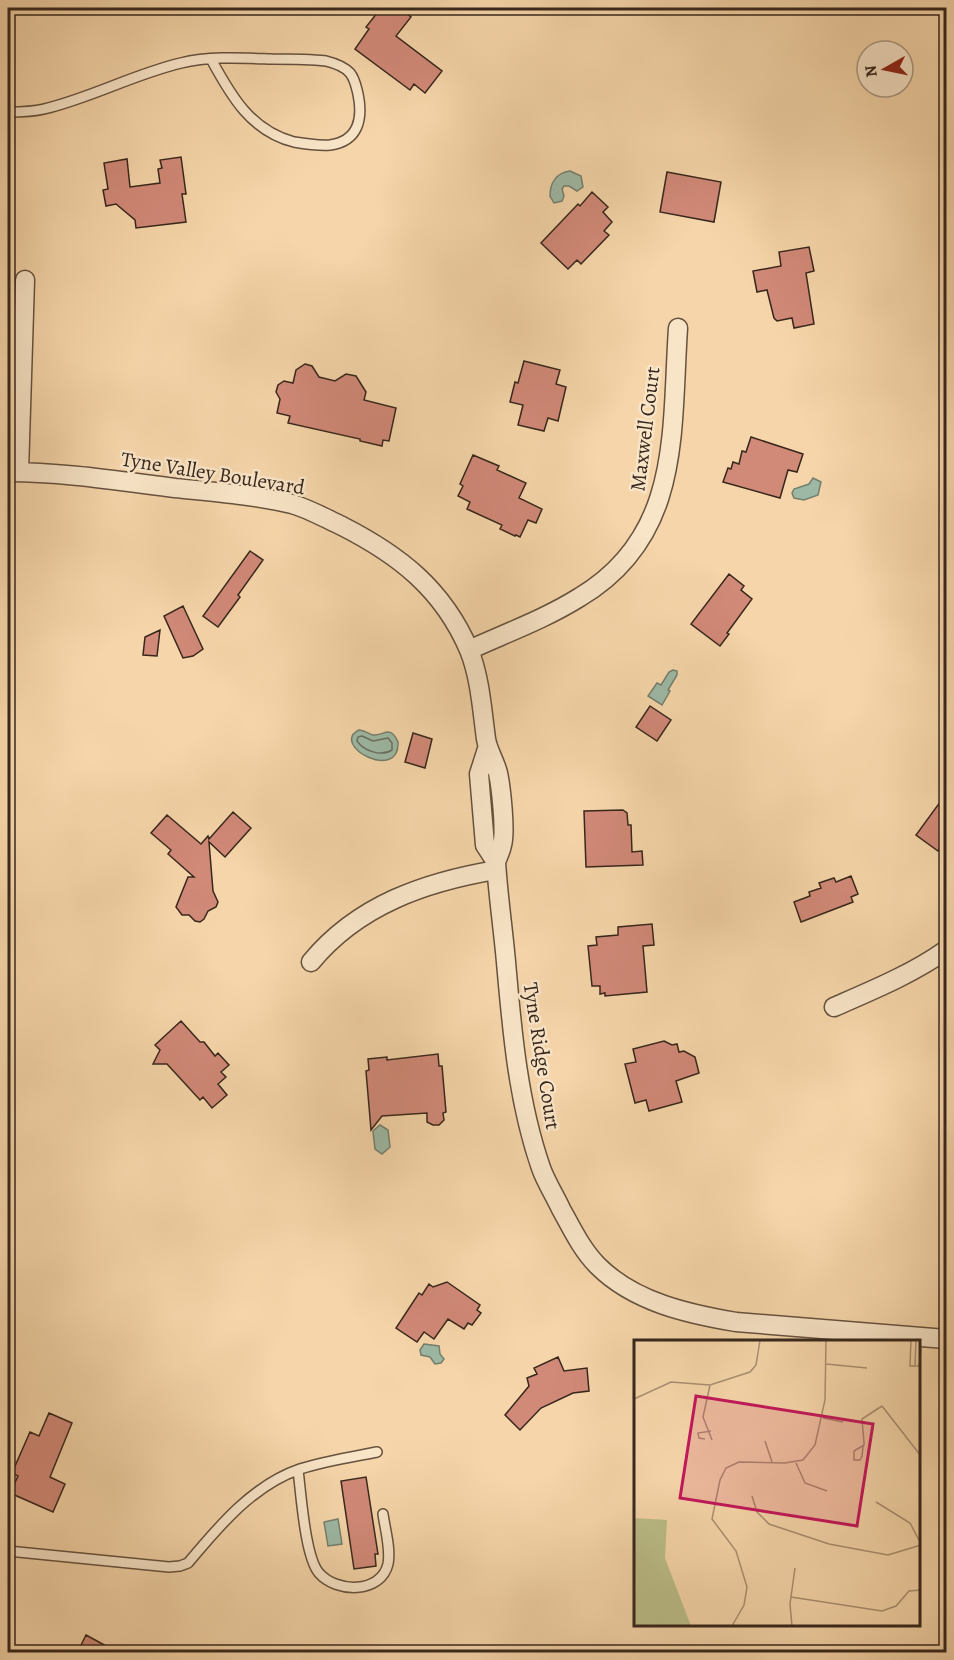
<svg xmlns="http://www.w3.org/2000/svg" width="954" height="1660" font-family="Alegreya,serif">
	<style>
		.water { fill: #9db9a5; stroke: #747f6e; stroke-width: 1.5 }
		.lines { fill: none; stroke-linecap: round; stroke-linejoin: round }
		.shore { stroke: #6a7060; stroke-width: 1.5 }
		.building { fill: #d18978; stroke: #37271c; stroke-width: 1.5 }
		.lane-casing { stroke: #66523f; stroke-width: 12 }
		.street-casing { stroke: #66523f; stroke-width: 21 }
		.lane { stroke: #f8e4c7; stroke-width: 9 }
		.street { stroke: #f8e4c7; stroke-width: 18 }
		.labels { text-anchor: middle; stroke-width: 5; stroke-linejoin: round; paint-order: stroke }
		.street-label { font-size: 21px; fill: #37271c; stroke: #f8e4c7 }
		.inset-road { fill: none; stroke: #a98f71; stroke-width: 1.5 }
		.view { fill: #c2185b; fill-opacity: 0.15; stroke: #c2185b; stroke-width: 3 }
		.inset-edge { fill: none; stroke: #37271c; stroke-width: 3 }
	</style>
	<rect width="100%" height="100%" fill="#f5d5a9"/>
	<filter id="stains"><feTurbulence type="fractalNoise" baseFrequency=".00333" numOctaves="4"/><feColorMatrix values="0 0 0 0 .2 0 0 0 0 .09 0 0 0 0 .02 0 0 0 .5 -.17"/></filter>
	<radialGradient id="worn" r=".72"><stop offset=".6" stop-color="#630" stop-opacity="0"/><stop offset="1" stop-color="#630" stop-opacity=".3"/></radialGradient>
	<path class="water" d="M 570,171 L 581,176 L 583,187 L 577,191 L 569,186 L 564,186 L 562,189 L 564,196 L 562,201 L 554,203 L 550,196 C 550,183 556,173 570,171 Z
		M 813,478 L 821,482 L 818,495 L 804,500 L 794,498 L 792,493 L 794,489 L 809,484 Z
		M 673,670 L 677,671 L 677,675 L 668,690 L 670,691 L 662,705 L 648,696 L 657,683 L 661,685 L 669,672 Z
		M 359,730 C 365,730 368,734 373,735 C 384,736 390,724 398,742 C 400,783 329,745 359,730 Z
		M 380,1125 L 388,1130 L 390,1147 L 382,1154 L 375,1149 L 373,1131 Z
		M 424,1344 L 439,1346 L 440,1354 L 444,1359 L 441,1363 L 435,1364 L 430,1357 L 421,1355 L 420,1350 Z
		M 338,1519 L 342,1544 L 328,1546 L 324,1522 Z"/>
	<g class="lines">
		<path class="shore" d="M 362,736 L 373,741 L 388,738 L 392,743 L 392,750 C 381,757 364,751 357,741 L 358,737 Z"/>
	</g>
	<path class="building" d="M 381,8 L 399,8 L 411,17 L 396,36 L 442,71 L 425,93 L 414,84 L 410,90 L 355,49 L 369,29 L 366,27 Z
		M 181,157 L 186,194 L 182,194 L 186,222 L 136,228 L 135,220 L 116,204 L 106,206 L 103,190 L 108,189 L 104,163 L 127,159 L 130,187 L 160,183 L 158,169 L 162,168 L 160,160 Z
		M 667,172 L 721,182 L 714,222 L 660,212 Z
		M 592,192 L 608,207 L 603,212 L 612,222 L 604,231 L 609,235 L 581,264 L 577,260 L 568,269 L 541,243 L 578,204 L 580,206 Z
		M 809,247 L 814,271 L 806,273 L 814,324 L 794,328 L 792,318 L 777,321 L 774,318 L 767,290 L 757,292 L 753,271 L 781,266 L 779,252 Z
		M 524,361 L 560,370 L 556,384 L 566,387 L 558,421 L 548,418 L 544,431 L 518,425 L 523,405 L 510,402 L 515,382 L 518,383 Z
		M 305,364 L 312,366 L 319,377 L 335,381 L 346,374 L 356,376 L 366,392 L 364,400 L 396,408 L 389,441 L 383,440 L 382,446 L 360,441 L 360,439 L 288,423 L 290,416 L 277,413 L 280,399 L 276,392 L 278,385 L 284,381 L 293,383 L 296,370 Z
		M 751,437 L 803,454 L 797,472 L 788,470 L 780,498 L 723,482 L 728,468 L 731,469 L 733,462 L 739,464 L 742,451 L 746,452 Z
		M 473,455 L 499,466 L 497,470 L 526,483 L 519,498 L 542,509 L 536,523 L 528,520 L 520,537 L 516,535 L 515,536 L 500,529 L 502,525 L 467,509 L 470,502 L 458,496 L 463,486 L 460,484 Z
		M 250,551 L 263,560 L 238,595 L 240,597 L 218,627 L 203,616 Z
		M 729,574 L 744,586 L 741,590 L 752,599 L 727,633 L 729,634 L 720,646 L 691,624 Z
		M 183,606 L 203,649 L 193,656 L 183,658 L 164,616 Z
		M 160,630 L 157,656 L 143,655 L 145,637 Z
		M 650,706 L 671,720 L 657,741 L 636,727 Z
		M 413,733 L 432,739 L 425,768 L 405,762 Z
		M 946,794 L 946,840 L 938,851 L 916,835 Z
		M 623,810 L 627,813 L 628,825 L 631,825 L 632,852 L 642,851 L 643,865 L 586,867 L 584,811 Z
		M 233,812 L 251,828 L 225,857 L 209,842 L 213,891 L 218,902 L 216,907 L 208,911 L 204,919 L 200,922 L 195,921 L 189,915 L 182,915 L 176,907 L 188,877 L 194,877 L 168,854 L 171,850 L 151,833 L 167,815 L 201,844 L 208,836 L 209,839 Z
		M 851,876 L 858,894 L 851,897 L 853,902 L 801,922 L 794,902 L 810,896 L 809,892 L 821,888 L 819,883 L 834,878 L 836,882 Z
		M 652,924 L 654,945 L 643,946 L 647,992 L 605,996 L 605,993 L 600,994 L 600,986 L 592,986 L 588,946 L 597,945 L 596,937 L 618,935 L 618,927 Z
		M 181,1021 L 200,1042 L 204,1042 L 215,1056 L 218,1053 L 229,1065 L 221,1072 L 226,1077 L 218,1084 L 227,1095 L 212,1108 L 203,1097 L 200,1100 L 167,1064 L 153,1064 L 160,1050 L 155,1045 Z
		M 664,1041 L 672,1045 L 677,1044 L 679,1052 L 684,1051 L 695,1057 L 699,1073 L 676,1081 L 682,1102 L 649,1111 L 646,1100 L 635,1103 L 625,1064 L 636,1062 L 633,1049 Z
		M 438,1054 L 439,1066 L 442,1066 L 446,1112 L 443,1113 L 444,1120 L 439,1125 L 433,1125 L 427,1122 L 427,1113 L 382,1116 L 371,1130 L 366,1071 L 369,1070 L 368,1059 L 387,1057 L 387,1060 Z
		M 447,1282 L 480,1305 L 477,1310 L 481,1313 L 472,1325 L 468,1323 L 464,1329 L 448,1319 L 434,1339 L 424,1332 L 417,1342 L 396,1328 L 419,1293 L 422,1295 L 429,1284 L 433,1287 Z
		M 558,1357 L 564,1371 L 587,1368 L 589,1391 L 573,1393 L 541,1408 L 520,1430 L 505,1415 L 529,1386 L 527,1378 L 537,1374 L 534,1368 Z
		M 49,1413 L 72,1423 L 50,1477 L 65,1484 L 53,1512 L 10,1493 L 18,1476 L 12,1473 L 30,1432 L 39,1436 Z
		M 366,1477 L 378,1554 L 375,1554 L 376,1566 L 354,1569 L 341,1481 Z
		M 86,1635 L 119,1653 L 77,1653 Z"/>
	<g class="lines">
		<g class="lane-casing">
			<path id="lane" d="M 8,112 C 20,112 32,112 44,109 C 91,98 134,74 181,63 C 210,56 242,58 272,59 C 290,59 308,59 326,61 C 334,63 344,66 350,73 C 355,79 356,86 358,94 C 363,118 359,141 330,145 C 318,146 306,144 294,142 C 251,131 231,96 211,59
				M 298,1470 C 301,1493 305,1557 319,1573 C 336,1593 381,1594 388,1564 C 391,1549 385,1529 383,1514
				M 8,1551 L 169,1567 L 180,1566 L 188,1563 C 219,1526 253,1485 300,1469 C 325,1461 351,1457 377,1452"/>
		</g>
		<g class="street-casing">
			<path id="street" d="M 8,472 C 63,472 119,481 175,488 C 214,492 254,495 292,504 C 309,509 325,518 342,526 C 399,555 443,589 469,650 C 480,677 482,709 486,739 C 488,751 495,761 498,773 C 501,787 506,832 502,845 C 501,851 498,856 496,862 C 498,895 503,928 506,962 C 512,1031 518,1102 541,1168 C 546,1182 555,1196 561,1209 C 572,1229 582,1250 598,1266 C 634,1302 688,1314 736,1322 L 946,1339
				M 19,472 L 25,280
				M 469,650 C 506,633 545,619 580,597 C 682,536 671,432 678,328
				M 487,749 L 479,774 L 485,845 L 496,862
				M 311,962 C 358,905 425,882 496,870
				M 834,1007 C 873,990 912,974 946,950"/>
		</g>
		<use href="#lane" class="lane"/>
		<use href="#street" class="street"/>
	</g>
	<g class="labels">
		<g class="street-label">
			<text transform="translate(645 429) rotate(-83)" y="7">Maxwell Court</text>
			<text transform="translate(213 473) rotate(9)" y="7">Tyne Valley Boulevard</text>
			<text transform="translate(542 1056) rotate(81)" y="7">Tyne Ridge Court</text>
		</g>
	</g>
	<g transform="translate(634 1340)">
		<rect width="286" height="286" fill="#f5d5a9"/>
		<path d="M 0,178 L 33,180 L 31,218 L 57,286 L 0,286 Z" fill="#bbbd88"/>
		<path class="inset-road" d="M 277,0 L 276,26 L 285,26 L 287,9M 192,24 L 233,28M 281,26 L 282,0M 76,45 L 69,77 L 78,100M 0,59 L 37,42 L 76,45 L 116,32 L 122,25 L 126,0M 248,66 L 287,116M 189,78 L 209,82M 71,99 L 65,98 L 64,93 L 77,91M 131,101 L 138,122M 230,105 L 220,111 L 220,120 L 226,120 L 228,116 L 229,107 L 230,105 L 230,103 L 228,79 L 248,66M 151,123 L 169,120 L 181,105 L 191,60 L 192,0M 162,123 L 171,143 L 193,151M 118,156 L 123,172 L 135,184 L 195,204 L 254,215 L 287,205M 242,162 L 276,183 L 287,204M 157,257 L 248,271 L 262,266 L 275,251 L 287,250M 98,286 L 110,265 L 113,247 L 102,211 L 78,179 L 86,140 L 92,128 L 105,122 L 151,123M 158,286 L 156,264 L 161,228"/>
		<path class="view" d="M 62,56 L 239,84 L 223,186 L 46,158 Z"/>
		<rect width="286" height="286" class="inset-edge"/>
	</g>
	<rect width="954" height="1660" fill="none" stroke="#f5d5a9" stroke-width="30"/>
	<rect x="9" y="9" width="936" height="1642" fill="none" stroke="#37271c" stroke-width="3"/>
	<rect x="15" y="15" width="924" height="1630" fill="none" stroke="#37271c" stroke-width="1.5"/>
	<g transform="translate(885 69) rotate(261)"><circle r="28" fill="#f8e4c7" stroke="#ab9883" stroke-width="1.5"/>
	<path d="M0-4.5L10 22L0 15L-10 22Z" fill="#8f2418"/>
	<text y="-9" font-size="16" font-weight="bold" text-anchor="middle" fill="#37271c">N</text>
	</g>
	<rect width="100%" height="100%" filter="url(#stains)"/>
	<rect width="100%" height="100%" fill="url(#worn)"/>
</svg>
